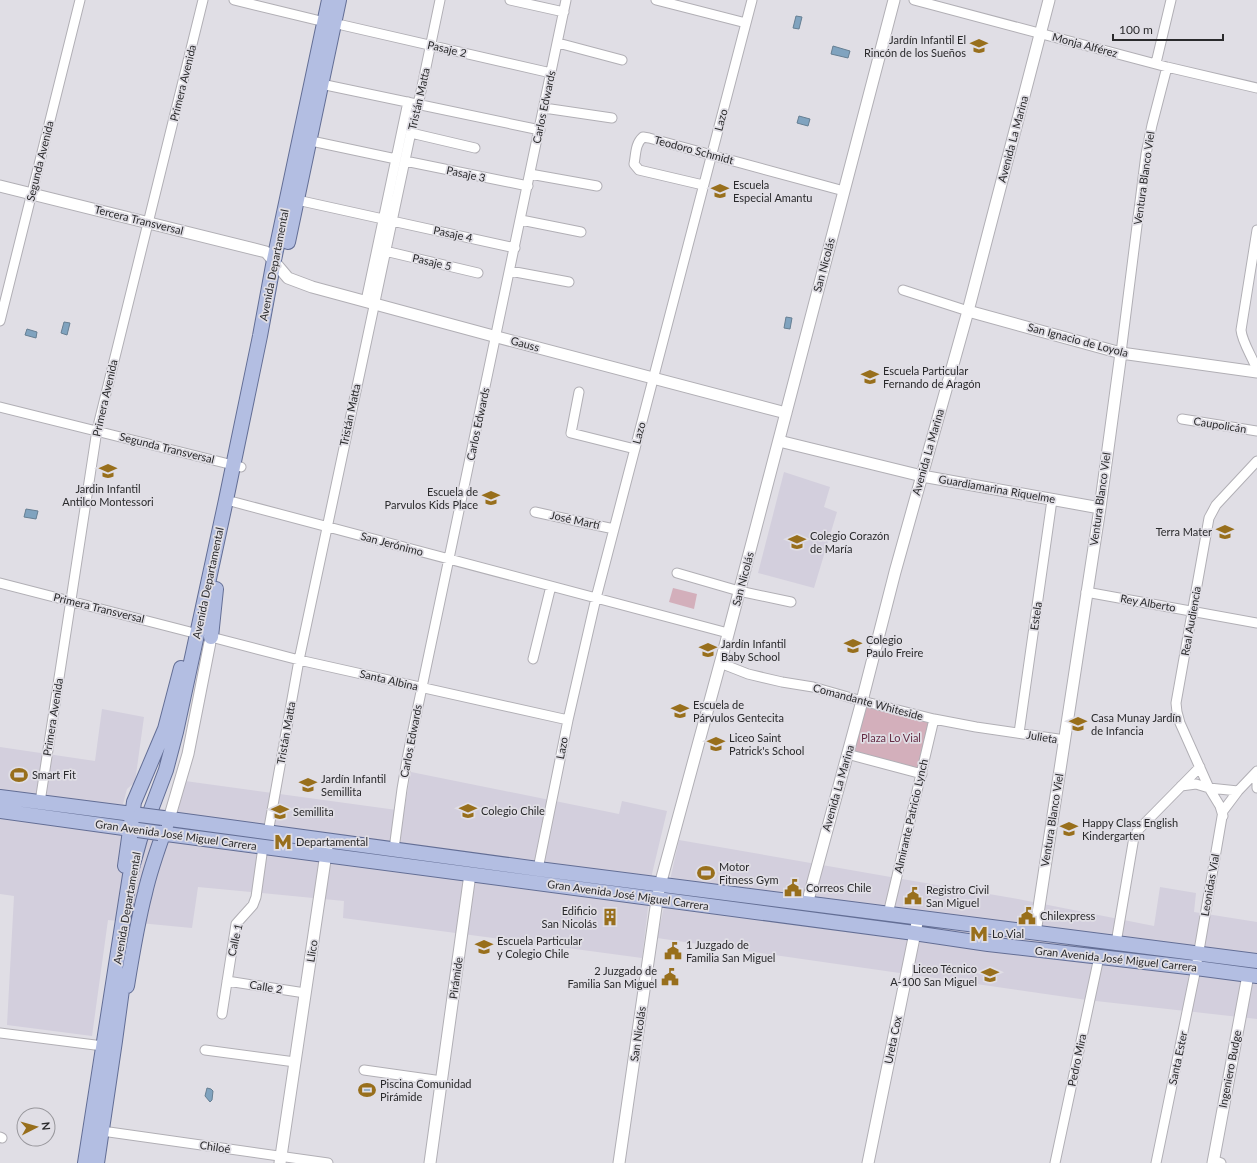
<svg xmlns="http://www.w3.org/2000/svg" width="1257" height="1163" font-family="Lato,sans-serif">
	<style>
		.built { fill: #d3cfdd }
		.green { fill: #d3afbb }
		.water { fill: #80a3bf; stroke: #667f93 }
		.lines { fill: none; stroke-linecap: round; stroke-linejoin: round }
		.minor-casing { stroke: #b1afb5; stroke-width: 11 }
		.tertiary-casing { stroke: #b1afb5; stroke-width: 13 }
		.primary-casing { stroke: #636e95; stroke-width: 16 }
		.minor { stroke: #fff; stroke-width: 9 }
		.tertiary { stroke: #fff; stroke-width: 11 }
		.primary { stroke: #b3bee2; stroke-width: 14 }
		.primary-bridge-casing { stroke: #636e95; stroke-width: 16; stroke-linecap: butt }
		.primary-bridge { stroke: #b3bee2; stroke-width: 14 }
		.labels { text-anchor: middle; stroke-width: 3.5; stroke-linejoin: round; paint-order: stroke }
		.poi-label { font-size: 11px; fill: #2a2a2c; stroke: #e0dee5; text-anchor: start }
		.street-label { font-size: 11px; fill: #2a2a2c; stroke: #e0dee5 }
		.park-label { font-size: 11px; fill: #652d45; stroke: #e0dee5 }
	</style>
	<rect width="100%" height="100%" fill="#e0dee5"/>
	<path class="built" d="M 784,472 L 830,487 L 824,507 L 837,512 L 814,588 L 758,573 Z
		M 102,709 L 144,717 L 135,782 L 127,789 L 123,804 L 178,811 L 185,781 L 404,811 L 411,772 L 619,814 L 622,801 L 667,811 L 652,874 L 642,958 L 343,918 L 344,901 L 198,887 L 192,928 L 108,920 L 92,1036 L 7,1025 L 14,896 L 0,894 L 0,747 L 95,761 Z
		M 679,840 L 902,879 L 1018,899 L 1154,926 L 1160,887 L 1196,893 L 1194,912 L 1257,922 L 1257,1019 L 1087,1000 L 657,938 Z"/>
	<path class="green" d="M 673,588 L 697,594 L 694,609 L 669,602 Z
		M 864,707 L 929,723 L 917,769 L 853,753 Z"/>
	<path class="water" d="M 796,16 L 802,17 L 799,29 L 793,28 Z
		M 833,46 L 850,51 L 848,58 L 831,54 Z
		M 799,116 L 810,119 L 808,126 L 797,123 Z
		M 786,317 L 792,318 L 790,329 L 784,328 Z
		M 64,322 L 70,323 L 67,335 L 61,333 Z
		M 27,329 L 37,332 L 36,338 L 25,335 Z
		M 26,509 L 38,511 L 36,519 L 24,517 Z
		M 362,1086 L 374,1087 L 373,1094 L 361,1093 Z
		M 207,1088 L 211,1089 L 213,1091 L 212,1100 L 210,1102 L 205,1096 Z"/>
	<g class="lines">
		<g class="minor-casing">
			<path id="minor" d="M 234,0 L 329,23
				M 510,0 L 564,12
				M 656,0 L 746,23
				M 914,0 L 1167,67 L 1257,88
				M 342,25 L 551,73
				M 558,43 L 622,60
				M 1156,63 L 1171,0
				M 321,84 L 540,130
				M 544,108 L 612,118
				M 411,133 L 475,148
				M 316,142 L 396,159
				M 405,161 L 528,186
				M 530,174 L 597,186
				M 703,185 L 639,170 L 634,164 C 636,154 635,144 643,137 L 649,138 L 844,191
				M 297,200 L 383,219
				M 521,220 L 581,232
				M 392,221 L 515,248
				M 1257,230 L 1241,330 C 1242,342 1253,358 1257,370
				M 385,251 L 478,273
				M 510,271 L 569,282
				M 903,290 L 968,311
				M 366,301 L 408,102
				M 0,321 L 80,0
				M 1121,353 L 1146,154 L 1152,125 L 1167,67
				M 579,392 L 571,433 L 635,449
				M 0,407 L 241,467
				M 1182,419 L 1257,431
				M 234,502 L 728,633
				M 535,512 L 614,529
				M 677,573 L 739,591 L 791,602
				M 0,583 L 198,634
				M 1086,592 L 1257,623
				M 211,637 L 299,660 L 568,720
				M 533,659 L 551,586
				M 720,663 L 748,674 L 782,682 L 813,687 L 862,701 L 934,719 L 976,727 L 1065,740
				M 1019,733 L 1052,500
				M 847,754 L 922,774
				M 1257,776 L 1257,788
				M 1181,786 L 1196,784 L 1209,788 L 1238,791
				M 40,802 L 97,430 L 203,0
				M 1223,816 L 1220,806 L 1209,788 L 1180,723 L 1177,712 L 1176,703 L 1209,518 L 1216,505 L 1257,461
				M 268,833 L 299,660 L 415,113 L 420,96 L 440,0
				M 394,849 L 402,789 L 408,754 L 566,0
				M 538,869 L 568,720 L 596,598 L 752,0
				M 888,914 L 934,719
				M 1116,943 L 1134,837 L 1139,829 L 1200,767
				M 227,981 L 305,993
				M 222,1014 L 236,924 L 253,905 L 256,897 L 263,847
				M 0,1033 L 103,1046
				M 205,1050 L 295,1062
				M 364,1070 L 442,1081
				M 102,1131 L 328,1163
				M 0,1137 L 2,1138
				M 1213,1160 L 1221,1163
				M 1055,1163 L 1099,957
				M 1156,1163 L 1196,968 L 1223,811 L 1238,791 L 1257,771"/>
		</g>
		<g class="tertiary-casing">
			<path id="tertiary" d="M 0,186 L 266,252 L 288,278 L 312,287 L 497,337 L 786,413
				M 968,311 L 1121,353 L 1257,372
				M 779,441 L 922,476 L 1100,508
				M 169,819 L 188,754 L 211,637
				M 807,904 L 862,701 L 895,572 L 968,311 L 1049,0
				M 1035,933 L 1100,508 L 1121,353
				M 280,1163 L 328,840
				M 430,1163 L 470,874
				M 619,1163 L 657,900 L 660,885 L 726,642 L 894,0
				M 868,1163 L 918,918
				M 1213,1163 L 1248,975"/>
		</g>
		<g class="primary-casing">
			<path id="primary" d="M 288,242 L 339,0
				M 211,637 L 216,589
				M 0,797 L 140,815
				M 0,811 L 138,830
				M 163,818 L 538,869 L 1257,961
				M 159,833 L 907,932 L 988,944 L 1196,968 L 1257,976
				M 125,866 L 134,802 L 165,729 L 181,668
				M 127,986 C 132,955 137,924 145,893 C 150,870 158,848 166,826
				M 85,1163 L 130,875 L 140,839 L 166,770 L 176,732 L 226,500 L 260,336 L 274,260 L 329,0
				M 97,1163 L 115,1041 L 124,975"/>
		</g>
		<use href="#minor" class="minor"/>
		<use href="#tertiary" class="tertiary"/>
		<use href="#primary" class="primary"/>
		<g class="primary-bridge-casing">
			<path id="primary-bridge" d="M 140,815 L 163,818
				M 138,830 L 159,833"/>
		</g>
		<use href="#primary-bridge" class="primary-bridge"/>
	</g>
	<defs>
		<g id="school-bare" transform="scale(1.38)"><path d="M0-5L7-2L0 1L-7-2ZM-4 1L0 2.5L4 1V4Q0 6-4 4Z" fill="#986f1c" stroke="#e0dee5" stroke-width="2.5" paint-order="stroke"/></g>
		<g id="stadium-bare" transform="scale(1.38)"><path d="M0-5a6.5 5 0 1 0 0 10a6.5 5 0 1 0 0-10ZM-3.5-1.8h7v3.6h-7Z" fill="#986f1c" stroke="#e0dee5" stroke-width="2.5" paint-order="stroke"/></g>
		<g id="metro-bare" transform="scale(1.38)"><path d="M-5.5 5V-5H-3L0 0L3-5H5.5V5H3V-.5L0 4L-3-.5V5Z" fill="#986f1c" stroke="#e0dee5" stroke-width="2.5" paint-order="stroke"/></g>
		<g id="civic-bare" transform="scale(1.38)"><path d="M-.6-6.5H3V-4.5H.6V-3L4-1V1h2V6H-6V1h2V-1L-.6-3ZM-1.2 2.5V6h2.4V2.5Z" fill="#986f1c" stroke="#e0dee5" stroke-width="2.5" paint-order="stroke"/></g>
		<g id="building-bare" transform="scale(1.38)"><path d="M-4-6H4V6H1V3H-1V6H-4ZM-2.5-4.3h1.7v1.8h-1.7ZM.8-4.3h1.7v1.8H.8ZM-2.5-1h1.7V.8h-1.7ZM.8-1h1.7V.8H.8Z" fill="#986f1c" stroke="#e0dee5" stroke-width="2.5" paint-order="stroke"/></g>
	</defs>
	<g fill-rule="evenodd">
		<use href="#school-bare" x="979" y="46"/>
		<use href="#school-bare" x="720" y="191"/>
		<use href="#school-bare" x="870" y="377"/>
		<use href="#school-bare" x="108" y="471"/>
		<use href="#school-bare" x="491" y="498"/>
		<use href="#school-bare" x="1225" y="532"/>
		<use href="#school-bare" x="797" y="542"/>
		<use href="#school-bare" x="853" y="646"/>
		<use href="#school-bare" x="708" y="650"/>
		<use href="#school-bare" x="680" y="711"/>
		<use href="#school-bare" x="1078" y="724"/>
		<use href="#school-bare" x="716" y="744"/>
		<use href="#stadium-bare" x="19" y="775"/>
		<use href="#school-bare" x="308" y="785"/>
		<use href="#school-bare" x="468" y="811"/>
		<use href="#school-bare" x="280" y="812"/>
		<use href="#school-bare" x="1069" y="829"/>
		<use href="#metro-bare" x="283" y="842"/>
		<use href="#stadium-bare" x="706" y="873"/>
		<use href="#civic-bare" x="793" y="888"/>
		<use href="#civic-bare" x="913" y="896"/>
		<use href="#civic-bare" x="1027" y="916"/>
		<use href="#building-bare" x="610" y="917"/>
		<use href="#metro-bare" x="979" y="934"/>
		<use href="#school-bare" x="484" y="947"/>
		<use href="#civic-bare" x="673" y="951"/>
		<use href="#school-bare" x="990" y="975"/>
		<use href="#civic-bare" x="670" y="977"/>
		<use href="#stadium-bare" x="367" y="1090"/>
	</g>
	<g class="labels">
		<g class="poi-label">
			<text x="966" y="44" text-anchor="end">Jardín Infantil El<tspan x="966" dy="13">Rincón de los Sueños</tspan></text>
			<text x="733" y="189">Escuela<tspan x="733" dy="13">Especial Amantu</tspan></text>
			<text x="883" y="375">Escuela Particular<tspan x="883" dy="13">Fernando de Aragón</tspan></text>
			<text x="108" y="493" text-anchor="middle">Jardin Infantil<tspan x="108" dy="13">Antilco Montessori</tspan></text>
			<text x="478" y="496" text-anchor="end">Escuela de<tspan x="478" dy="13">Parvulos Kids Place</tspan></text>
			<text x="1212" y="536" text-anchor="end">Terra Mater</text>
			<text x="810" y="540">Colegio Corazón<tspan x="810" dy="13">de María</tspan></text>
			<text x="866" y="644">Colegio<tspan x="866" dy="13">Paulo Freire</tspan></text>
			<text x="721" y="648">Jardín Infantil<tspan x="721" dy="13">Baby School</tspan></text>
			<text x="693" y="709">Escuela de<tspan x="693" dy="13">Párvulos Gentecita</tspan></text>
			<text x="1091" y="722">Casa Munay Jardín<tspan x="1091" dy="13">de Infancia</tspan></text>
			<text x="729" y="742">Liceo Saint<tspan x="729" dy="13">Patrick's School</tspan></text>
			<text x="32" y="779">Smart Fit</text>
			<text x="321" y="783">Jardín Infantil<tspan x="321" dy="13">Semillita</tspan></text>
			<text x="481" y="815">Colegio Chile</text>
			<text x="293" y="816">Semillita</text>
			<text x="1082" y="827">Happy Class English<tspan x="1082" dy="13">Kindergarten</tspan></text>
			<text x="296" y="846">Departamental</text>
			<text x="719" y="871">Motor<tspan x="719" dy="13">Fitness Gym</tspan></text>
			<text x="806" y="892">Correos Chile</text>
			<text x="926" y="894">Registro Civil<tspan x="926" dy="13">San Miguel</tspan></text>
			<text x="597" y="915" text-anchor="end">Edificio<tspan x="597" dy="13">San Nicolás</tspan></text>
			<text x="1040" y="920">Chilexpress</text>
			<text x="992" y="938">Lo Vial</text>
			<text x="497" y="945">Escuela Particular<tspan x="497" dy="13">y Colegio Chile</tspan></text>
			<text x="686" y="949">1 Juzgado de<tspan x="686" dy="13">Familia San Miguel</tspan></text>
			<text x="977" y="973" text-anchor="end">Liceo Técnico<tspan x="977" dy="13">A-100 San Miguel</tspan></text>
			<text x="657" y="975" text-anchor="end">2 Juzgado de<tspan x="657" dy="13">Familia San Miguel</tspan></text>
			<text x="380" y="1088">Piscina Comunidad<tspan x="380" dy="13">Pirámide</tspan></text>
		</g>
		<g class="street-label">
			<text transform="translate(1085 45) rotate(15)" y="4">Monja Alférez</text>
			<text transform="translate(447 49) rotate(13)" y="4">Pasaje 2</text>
			<text transform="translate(183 83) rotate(-76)" y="4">Primera Avenida</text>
			<text transform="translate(419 99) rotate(-77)" y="4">Tristán Matta</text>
			<text transform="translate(544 107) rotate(-78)" y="4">Carlos Edwards</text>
			<text transform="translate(721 120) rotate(-75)" y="4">Lazo</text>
			<text transform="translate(1013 139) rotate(-75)" y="4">Avenida La Marina</text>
			<text transform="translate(694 150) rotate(15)" y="4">Teodoro Schmidt</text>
			<text transform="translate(40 161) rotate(-76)" y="4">Segunda Avenida</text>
			<text transform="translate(466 174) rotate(12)" y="4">Pasaje 3</text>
			<text transform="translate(1144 178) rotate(-82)" y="4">Ventura Blanco Viel</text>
			<text transform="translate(139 220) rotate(14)" y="4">Tercera Transversal</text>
			<text transform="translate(453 234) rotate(12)" y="4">Pasaje 4</text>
			<text transform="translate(432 262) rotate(13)" y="4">Pasaje 5</text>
			<text transform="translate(274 265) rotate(-79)" y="4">Avenida Departamental</text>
			<text transform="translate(824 265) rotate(-75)" y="4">San Nicolás</text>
			<text transform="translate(1078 340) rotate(15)" y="4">San Ignacio de Loyola</text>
			<text transform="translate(525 344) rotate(15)" y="4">Gauss</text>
			<text transform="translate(105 398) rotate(-77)" y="4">Primera Avenida</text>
			<text transform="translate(350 415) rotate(-78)" y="4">Tristán Matta</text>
			<text transform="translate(478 424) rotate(-78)" y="4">Carlos Edwards</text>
			<text transform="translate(1220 425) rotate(9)" y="4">Caupolicán</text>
			<text transform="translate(639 433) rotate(-75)" y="4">Lazo</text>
			<text transform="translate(167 448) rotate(14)" y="4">Segunda Transversal</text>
			<text transform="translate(928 452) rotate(-74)" y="4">Avenida La Marina</text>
			<text transform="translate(997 489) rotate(10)" y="4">Guardiamarina Riquelme</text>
			<text transform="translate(1100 499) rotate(-82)" y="4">Ventura Blanco Viel</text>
			<text transform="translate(575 520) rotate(12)" y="4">José Martí</text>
			<text transform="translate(392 544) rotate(15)" y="4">San Jerónimo</text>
			<text transform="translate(743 579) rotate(-75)" y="4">San Nicolás</text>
			<text transform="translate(208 583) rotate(-78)" y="4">Avenida Departamental</text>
			<text transform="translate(1148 603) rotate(10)" y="4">Rey Alberto</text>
			<text transform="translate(99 608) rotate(14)" y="4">Primera Transversal</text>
			<text transform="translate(1036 616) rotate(-82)" y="4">Estela</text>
			<text transform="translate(1191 621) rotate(-80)" y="4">Real Audiencia</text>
			<text transform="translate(389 680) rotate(13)" y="4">Santa Albina</text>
			<text transform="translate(868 702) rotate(15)" y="4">Comandante Whiteside</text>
			<text transform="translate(53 717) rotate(-81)" y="4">Primera Avenida</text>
			<text transform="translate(286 733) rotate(-80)" y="4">Tristán Matta</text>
			<text transform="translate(1042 737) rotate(9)" y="4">Julieta</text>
			<text transform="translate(411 741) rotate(-79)" y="4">Carlos Edwards</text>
			<text transform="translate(562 748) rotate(-79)" y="4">Lazo</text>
			<text transform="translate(838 788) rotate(-74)" y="4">Avenida La Marina</text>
			<text transform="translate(911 816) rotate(-77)" y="4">Almirante Patricio Lynch</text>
			<text transform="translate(1052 820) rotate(-81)" y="4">Ventura Blanco Viel</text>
			<text transform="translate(176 835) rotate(8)" y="4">Gran Avenida José Miguel Carrera</text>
			<text transform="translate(1210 885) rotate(-80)" y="4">Leonidas Vial</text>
			<text transform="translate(628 895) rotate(8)" y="4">Gran Avenida José Miguel Carrera</text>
			<text transform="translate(127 908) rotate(-80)" y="4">Avenida Departamental</text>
			<text transform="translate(235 940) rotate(-77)" y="4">Calle 1</text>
			<text transform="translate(312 951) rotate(-81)" y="4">Llico</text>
			<text transform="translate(1116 959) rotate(6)" y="4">Gran Avenida José Miguel Carrera</text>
			<text transform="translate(456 978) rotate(-82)" y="4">Pirámide</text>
			<text transform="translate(266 987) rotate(9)" y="4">Calle 2</text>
			<text transform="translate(638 1034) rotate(-82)" y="4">San Nicolás</text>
			<text transform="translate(893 1040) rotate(-78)" y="4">Ureta Cox</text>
			<text transform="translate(1178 1058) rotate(-78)" y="4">Santa Ester</text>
			<text transform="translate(1077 1060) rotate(-78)" y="4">Pedro Mira</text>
			<text transform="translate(1230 1069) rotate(-79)" y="4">Ingeniero Budge</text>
			<text transform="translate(215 1147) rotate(8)" y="4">Chiloé</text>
		</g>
		<g class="park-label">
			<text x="891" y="742">Plaza Lo Vial</text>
		</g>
	</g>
	<g transform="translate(36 1127) rotate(84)"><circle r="19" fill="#e0dee5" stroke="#97969b"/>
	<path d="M0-3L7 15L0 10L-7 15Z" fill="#986f1c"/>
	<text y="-6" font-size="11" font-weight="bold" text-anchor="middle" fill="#2a2a2c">N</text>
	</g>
	<path d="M1113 34v6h110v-6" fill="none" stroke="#2a2a2c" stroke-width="2"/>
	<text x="1119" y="34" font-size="12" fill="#2a2a2c" stroke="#e0dee5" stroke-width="3" paint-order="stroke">100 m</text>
</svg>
